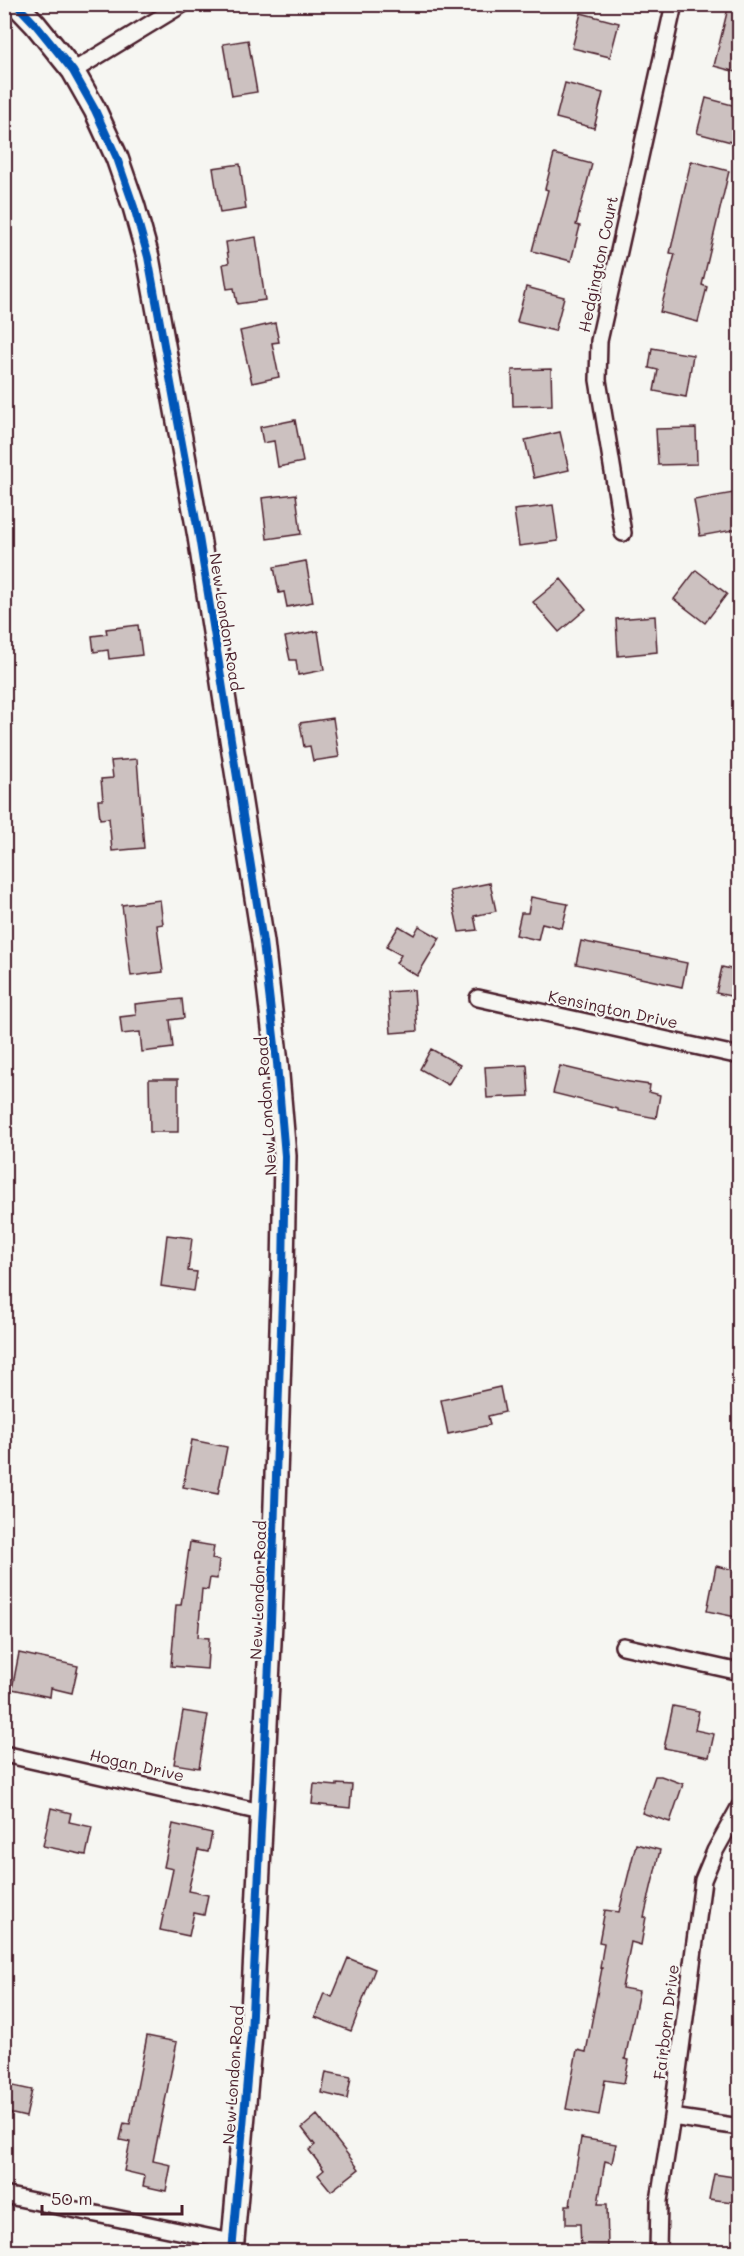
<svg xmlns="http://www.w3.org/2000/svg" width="744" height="2256" font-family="Mali,sans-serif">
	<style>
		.building { fill: #ccc1c0; stroke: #4a1f2b; stroke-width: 1.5 }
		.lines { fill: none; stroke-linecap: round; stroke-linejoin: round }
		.street-casing { stroke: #4a1f2b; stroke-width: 20 }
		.secondary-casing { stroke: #4a1f2b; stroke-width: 26 }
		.street { stroke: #f6f6f2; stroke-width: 15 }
		.secondary { stroke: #f6f6f2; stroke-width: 21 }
		.cycleway-casing { stroke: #f6f6f2; stroke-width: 11 }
		.cycleway { stroke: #0057b8; stroke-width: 8 }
		.labels { text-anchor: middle; stroke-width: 4.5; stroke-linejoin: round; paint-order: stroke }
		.street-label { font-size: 16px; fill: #4a1f2b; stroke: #f6f6f2 }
	</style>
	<rect width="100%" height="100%" fill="#f6f6f2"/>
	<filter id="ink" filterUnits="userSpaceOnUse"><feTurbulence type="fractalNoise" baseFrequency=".0167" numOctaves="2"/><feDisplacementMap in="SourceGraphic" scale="12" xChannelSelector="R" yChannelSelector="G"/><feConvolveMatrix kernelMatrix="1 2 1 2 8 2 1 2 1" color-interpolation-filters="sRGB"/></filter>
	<g filter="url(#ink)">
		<path class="building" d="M 729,4 L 740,4 L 740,73 L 714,66 Z
			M 581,13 L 619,23 L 610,57 L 572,48 Z
			M 248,40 L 257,92 L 232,96 L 223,44 Z
			M 565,83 L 603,93 L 594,128 L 556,118 Z
			M 706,98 L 740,107 L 740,124 L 735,143 L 697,133 Z
			M 554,154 L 592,164 L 576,225 L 580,226 L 571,261 L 532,251 L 548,190 L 545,189 Z
			M 691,161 L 729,171 L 702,285 L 707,287 L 698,322 L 660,312 L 675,254 L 670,253 Z
			M 240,164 L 246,209 L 220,213 L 213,168 Z
			M 256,237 L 265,300 L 237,304 L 234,288 L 227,289 L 223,264 L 229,263 L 226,242 Z
			M 526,287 L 564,297 L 555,331 L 517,322 Z
			M 275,323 L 279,342 L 272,343 L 279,377 L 252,383 L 240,331 Z
			M 652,348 L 693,355 L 686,397 L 654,391 L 658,370 L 649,368 Z
			M 551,369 L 552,405 L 513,406 L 512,370 Z
			M 295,420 L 303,462 L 278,467 L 274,441 L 263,443 L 260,427 Z
			M 696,428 L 697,464 L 658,465 L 656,429 Z
			M 560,432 L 569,470 L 534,478 L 525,440 Z
			M 733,493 L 739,529 L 700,536 L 694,500 Z
			M 296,494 L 301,534 L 267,539 L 262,498 Z
			M 553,505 L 558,541 L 519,546 L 514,510 Z
			M 306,561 L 313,602 L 287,607 L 284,592 L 279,593 L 274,567 Z
			M 696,570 L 727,594 L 705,623 L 674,599 Z
			M 561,579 L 586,609 L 559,632 L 533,602 Z
			M 655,616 L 657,652 L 618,656 L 616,619 Z
			M 138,625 L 142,655 L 109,659 L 108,650 L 94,652 L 92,636 L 107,634 L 106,629 Z
			M 318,631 L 324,670 L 298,675 L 296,660 L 290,660 L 285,637 Z
			M 333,718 L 339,757 L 313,761 L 310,746 L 304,747 L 300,723 Z
			M 137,759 L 144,848 L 112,851 L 109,818 L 100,819 L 98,800 L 103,800 L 101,779 L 113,778 L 111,761 Z
			M 490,883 L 496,911 L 474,916 L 477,930 L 459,932 L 450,891 Z
			M 531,897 L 568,904 L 562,928 L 542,923 L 538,940 L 516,935 L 521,913 L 528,913 Z
			M 160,900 L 163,924 L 157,925 L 163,972 L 131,976 L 122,905 Z
			M 399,926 L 414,935 L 419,926 L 440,938 L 417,976 L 396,963 L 401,955 L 386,947 Z
			M 581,941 L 687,963 L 682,987 L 576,964 Z
			M 722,967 L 740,971 L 740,998 L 716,993 Z
			M 414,990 L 417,1031 L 391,1033 L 388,992 Z
			M 182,999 L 184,1018 L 170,1020 L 173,1048 L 142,1052 L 140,1032 L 122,1034 L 120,1017 L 136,1015 L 135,1004 Z
			M 431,1049 L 460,1065 L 448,1085 L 420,1069 Z
			M 527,1065 L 529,1096 L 487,1098 L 485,1067 Z
			M 560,1066 L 623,1081 L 650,1085 L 649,1092 L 660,1095 L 656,1118 L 618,1111 L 618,1109 L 553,1093 Z
			M 149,1079 L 178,1079 L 178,1132 L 150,1132 Z
			M 167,1235 L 192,1238 L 188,1271 L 197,1272 L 194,1291 L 161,1286 Z
			M 500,1387 L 505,1412 L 488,1416 L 490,1425 L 448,1434 L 441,1400 Z
			M 192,1440 L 227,1447 L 218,1494 L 183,1487 Z
			M 190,1542 L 214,1546 L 212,1559 L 219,1560 L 217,1579 L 210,1578 L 208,1590 L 202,1589 L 198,1637 L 209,1638 L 207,1669 L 171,1666 L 176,1605 L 181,1605 Z
			M 716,1566 L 740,1571 L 740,1599 L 736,1617 L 707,1611 Z
			M 19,1653 L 78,1666 L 72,1693 L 51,1688 L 50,1697 L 12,1689 Z
			M 673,1706 L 699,1711 L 695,1730 L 714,1734 L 709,1757 L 664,1748 Z
			M 183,1711 L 208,1715 L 199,1768 L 174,1764 Z
			M 655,1776 L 661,1776 L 683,1784 L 670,1822 L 642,1813 Z
			M 314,1784 L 337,1786 L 337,1784 L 352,1785 L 350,1808 L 312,1804 Z
			M 51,1808 L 71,1813 L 69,1822 L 92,1827 L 86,1855 L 43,1846 Z
			M 173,1824 L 212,1833 L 208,1852 L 198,1850 L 188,1891 L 208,1895 L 204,1915 L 194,1913 L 189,1936 L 160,1930 L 173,1869 L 164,1867 Z
			M 636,1844 L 660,1850 L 644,1917 L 646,1917 L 641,1945 L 631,1942 L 622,1988 L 639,1991 L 625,2059 L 629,2060 L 624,2083 L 605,2080 L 599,2115 L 566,2109 L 577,2050 L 586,2052 L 602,1968 L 600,1968 L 604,1943 L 599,1942 L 605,1910 L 619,1912 Z
			M 348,1958 L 375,1969 L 351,2031 L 315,2017 L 324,1993 L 332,1997 Z
			M 147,2036 L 177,2042 L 153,2161 L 171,2165 L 166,2191 L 143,2186 L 145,2176 L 124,2171 L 130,2142 L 120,2140 L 124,2123 L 130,2124 Z
			M 326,2072 L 351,2077 L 347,2099 L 322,2093 Z
			M 4,2084 L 32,2090 L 26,2117 L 4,2112 Z
			M 317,2115 L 359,2169 L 331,2191 L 318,2175 L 324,2170 L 309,2150 L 315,2145 L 302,2128 Z
			M 581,2138 L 616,2144 L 612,2163 L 605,2161 L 598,2204 L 607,2204 L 608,2247 L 581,2248 L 580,2224 L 566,2224 L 566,2205 L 570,2205 Z
			M 714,2174 L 740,2178 L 740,2203 L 709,2199 Z"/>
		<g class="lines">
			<g class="street-casing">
				<path id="street" d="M 73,71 L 183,4
					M 623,533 L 598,380 L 599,341 L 674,4
					M 478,998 L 740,1056
					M 623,1646 L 740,1672
					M 4,1754 L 261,1812
					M 672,2117 L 740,2127
					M 4,2195 L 232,2242
					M 658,2252 L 659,2201 L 672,2117 L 703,1880 L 715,1851 L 740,1806"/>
			</g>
			<g class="secondary-casing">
				<path id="secondary" d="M 16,4 L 35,24 L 73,71 L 95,110 L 117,158 L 134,207 L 148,257 L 199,537 L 263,942 L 277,1063 L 285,1156 L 283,1270 L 271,1622 L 251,2034 L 232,2252"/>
			</g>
			<use href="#street" class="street"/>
			<use href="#secondary" class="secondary"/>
			<g class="cycleway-casing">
				<path id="cycleway" d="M 16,4 L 35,24 L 73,71 L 95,110 L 117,158 L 134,207 L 148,257 L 199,537 L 263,942 L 277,1063 L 285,1156 L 283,1270 L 271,1622 L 251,2034 L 232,2252"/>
			</g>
			<use href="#cycleway" class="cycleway"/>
		</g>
	</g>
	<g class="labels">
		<g class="street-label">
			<text transform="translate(598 264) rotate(-78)" y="6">Hedgington Court</text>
			<text transform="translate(226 622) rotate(81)" y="6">New London Road</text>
			<text transform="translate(613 1009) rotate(12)" y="6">Kensington Drive</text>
			<text transform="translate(266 1106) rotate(-94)" y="6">New London Road</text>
			<text transform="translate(258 1590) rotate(-88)" y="6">New London Road</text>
			<text transform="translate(137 1765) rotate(13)" y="6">Hogan Drive</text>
			<text transform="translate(666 2022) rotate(-83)" y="6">Fairborn Drive</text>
			<text transform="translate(233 2075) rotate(-86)" y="6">New London Road</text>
		</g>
	</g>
	<rect width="744" height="2256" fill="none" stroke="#f6f6f2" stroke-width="24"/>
	<rect x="12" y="12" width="720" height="2232" fill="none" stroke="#4a1f2b" stroke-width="2" filter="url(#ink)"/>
	<path d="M42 2205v9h140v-9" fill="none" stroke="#4a1f2b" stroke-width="3"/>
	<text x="51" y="2205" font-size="18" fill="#4a1f2b" stroke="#f6f6f2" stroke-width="4.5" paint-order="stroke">50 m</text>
</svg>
